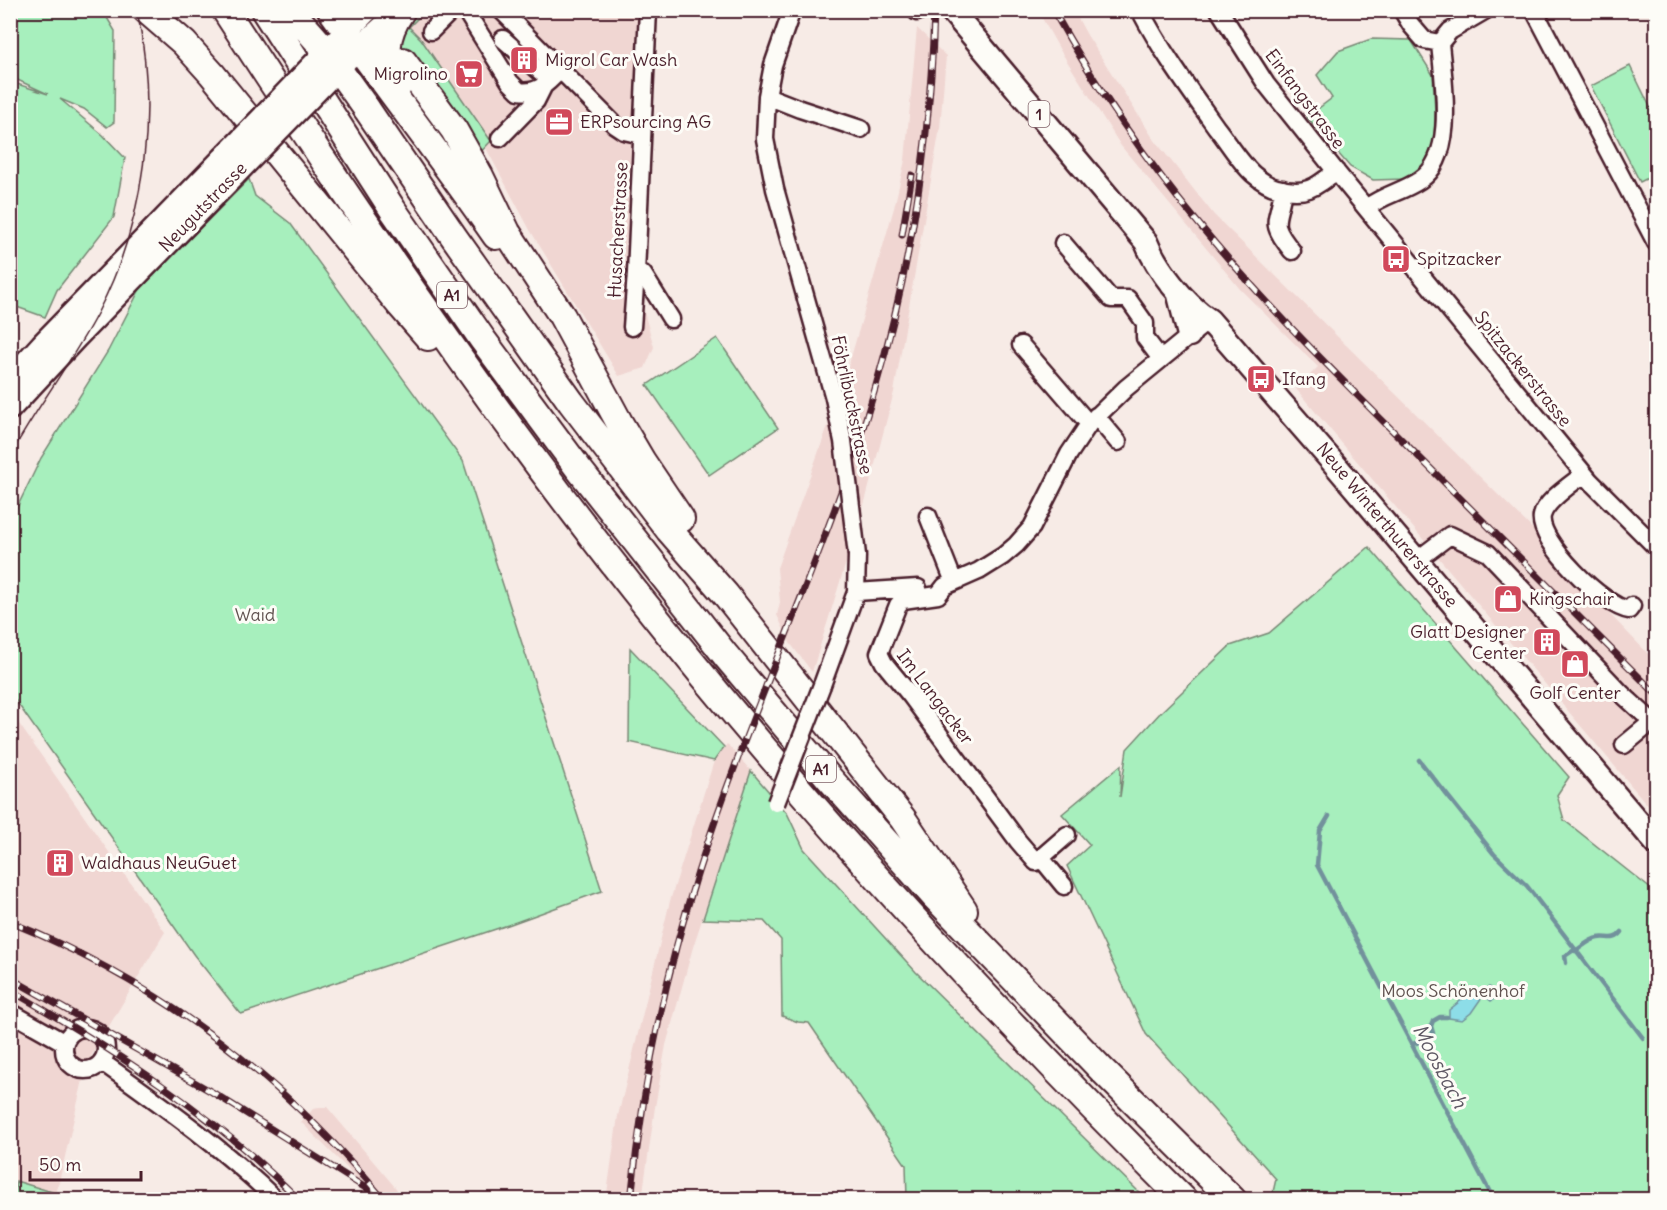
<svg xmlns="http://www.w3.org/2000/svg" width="1667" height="1210" font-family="Delius,sans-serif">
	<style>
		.built { fill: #f0d6d2 }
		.green { fill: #a7efbd; stroke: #788774; stroke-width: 1.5 }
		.water { fill: #8ddde8; stroke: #72919c; stroke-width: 1.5 }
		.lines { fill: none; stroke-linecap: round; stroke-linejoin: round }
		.stream { stroke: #72919c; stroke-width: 4.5 }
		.minor-casing { stroke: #4a1f2b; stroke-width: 21 }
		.major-casing { stroke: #4a1f2b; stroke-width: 27 }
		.highway-casing { stroke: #4a1f2b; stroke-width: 30 }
		.minor { stroke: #fdfcf7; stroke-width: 16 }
		.major { stroke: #fdfcf7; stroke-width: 22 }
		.highway { stroke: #fdfcf7; stroke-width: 26 }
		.tram { stroke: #4a1f2b; stroke-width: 1.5 }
		.rail-casing { stroke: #4a1f2b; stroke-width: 7 }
		.rail { stroke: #fdfcf7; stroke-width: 4.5; stroke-dasharray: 14; stroke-linecap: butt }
		.minor-bridge-casing { stroke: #4a1f2b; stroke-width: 21; stroke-linecap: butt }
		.major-bridge-casing { stroke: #4a1f2b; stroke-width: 27; stroke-linecap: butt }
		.highway-bridge-casing { stroke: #4a1f2b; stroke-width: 30; stroke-linecap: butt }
		.minor-bridge { stroke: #fdfcf7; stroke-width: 16 }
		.major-bridge { stroke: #fdfcf7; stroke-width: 22 }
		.highway-bridge { stroke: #fdfcf7; stroke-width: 26 }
		.labels { text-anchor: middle; stroke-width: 6; stroke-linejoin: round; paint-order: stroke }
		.shield { fill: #fdfcf7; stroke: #806168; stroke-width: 1.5 }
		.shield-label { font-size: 16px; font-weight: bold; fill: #4a1f2b }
		.poi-label { font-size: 18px; fill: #4a1f2b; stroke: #fdfcf7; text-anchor: start }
		.street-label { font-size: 18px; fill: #4a1f2b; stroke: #fdfcf7 }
		.park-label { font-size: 18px; fill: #615350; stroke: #fdfcf7 }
		.water-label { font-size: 20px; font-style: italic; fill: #5e5864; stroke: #fdfcf7 }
	</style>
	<rect width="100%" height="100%" fill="#f7ebe6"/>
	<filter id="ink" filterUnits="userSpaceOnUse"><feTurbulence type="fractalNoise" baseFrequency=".0167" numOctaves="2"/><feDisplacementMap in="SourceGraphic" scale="12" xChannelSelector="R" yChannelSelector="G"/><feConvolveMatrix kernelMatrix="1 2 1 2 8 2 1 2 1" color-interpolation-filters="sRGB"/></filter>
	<g filter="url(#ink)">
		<path class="built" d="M 378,11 L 655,11 L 644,312 L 654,347 L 645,368 L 619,376 L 530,230 L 479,135 L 426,80 Z
			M 1038,11 L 1074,11 L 1087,35 L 1153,138 L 1214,215 L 1545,541 L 1543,545 L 1656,662 L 1656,815 L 1296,389 L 1318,367 L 1240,289 L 1121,146 L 1060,50 Z
			M 917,28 L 946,56 L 940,128 L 894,392 L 866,498 L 812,672 L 790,643 L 777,615 L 780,602 L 777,568 L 845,378 L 894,208 L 905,160 Z
			M 10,711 L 165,932 L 87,1063 L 55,1199 L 11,1199 Z
			M 727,744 L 751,771 L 693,947 L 666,1045 L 655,1107 L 642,1199 L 606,1200 L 618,1116 L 670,901 L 714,761 Z
			M 327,1107 L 395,1187 L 403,1199 L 372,1199 L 352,1173 L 301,1122 L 313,1109 Z"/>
		<path class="green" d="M 11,10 L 103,11 L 115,31 L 114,122 L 107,127 L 84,109 L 60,99 L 103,135 L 125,158 L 114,217 L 57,290 L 45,317 L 11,305 L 11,82 L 48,94 L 11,77 Z
			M 420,11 L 425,11 L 409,27 L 421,39 L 491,141 L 476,157 L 397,50 L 404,27 Z
			M 1371,39 L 1411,40 L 1433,75 L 1435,112 L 1434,142 L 1424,164 L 1405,179 L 1373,180 L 1350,167 L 1307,117 L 1332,98 L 1317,75 L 1338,51 Z
			M 1630,66 L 1656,119 L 1656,174 L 1640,182 L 1591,86 Z
			M 249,179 L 255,196 L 290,223 L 463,461 L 602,891 L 508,925 L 241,1014 L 194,955 L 11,694 L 10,522 L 41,458 L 108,351 L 140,289 Z
			M 717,338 L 778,428 L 709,475 L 647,385 Z
			M 1369,547 L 1569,777 L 1557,795 L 1564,820 L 1656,893 L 1656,1199 L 1281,1199 L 1273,1192 L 1276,1179 L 1146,1034 L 1067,866 L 1090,845 L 1062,814 L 1121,765 L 1120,797 L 1127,749 L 1161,712 L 1230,646 L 1269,633 Z
			M 630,648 L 724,747 L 714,761 L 629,742 Z
			M 751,771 L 787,813 L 804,849 L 916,972 L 1146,1199 L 991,1200 L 974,1193 L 974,1199 L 907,1199 L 906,1165 L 809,1023 L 798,1022 L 782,1016 L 781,940 L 764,921 L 703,919 Z
			M 16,1181 L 52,1192 L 50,1199 L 11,1199 L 11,1195 L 14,1195 Z"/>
		<path class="water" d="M 1489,987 L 1500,993 L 1500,995 L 1491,1001 L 1486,997 L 1482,997 L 1471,1013 L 1462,1020 L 1449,1018 L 1449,1010 L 1469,994 Z"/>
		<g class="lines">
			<path class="stream" d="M 1419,760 L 1494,854 L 1527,886 L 1643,1038
				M 1329,816 L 1320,831 L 1317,865 L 1494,1200
				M 1575,951 C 1582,947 1590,939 1598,938 C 1608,936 1614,942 1622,932
				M 1566,963 L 1565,956 L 1574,950
				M 1412,1044 L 1428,1040 L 1433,1033 L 1431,1026 L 1433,1021 L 1440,1017 L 1447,1017"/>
			<g class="minor-casing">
				<path id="minor" d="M 465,10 L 510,82 L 519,91 C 538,94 548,83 560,70
					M 501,10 L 615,125 L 624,131 L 642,135
					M 792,10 L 773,65 L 767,96 L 765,139 L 775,189 L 834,398
					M 916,10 L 917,12
					M 1140,10 C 1161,51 1189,89 1216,127 C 1228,142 1239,161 1253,174 C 1260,180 1268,186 1277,188 C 1305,196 1315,188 1336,171
					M 1219,10 L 1266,84 L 1338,174 L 1590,481 L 1656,547
					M 1402,10 L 1411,25 L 1424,40 L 1440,43
					M 1534,10 L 1656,243
					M 431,31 L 452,10
					M 503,39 L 550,80
					M 767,96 L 800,109 L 861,129
					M 500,138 L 536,101 L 543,87
					M 1283,189 C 1279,223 1267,220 1292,251
					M 1366,208 C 1385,194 1402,192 1420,180 C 1457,156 1443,80 1440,43 L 1450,31 L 1486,10
					M 1063,243 L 1111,299 L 1128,299 L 1145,323 L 1145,338 L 1161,359
					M 636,273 L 643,274 L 671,319
					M 632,327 L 636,273 L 648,10
					M 1021,345 L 1089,424
					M 1096,416 L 1118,442
					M 1584,474 C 1572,484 1545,501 1542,516 C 1537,541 1604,607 1629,610 L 1632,606
					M 928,516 L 954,582
					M 1417,560 L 1450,535 L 1488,553 L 1622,694 L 1656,725
					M 856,592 L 918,588
					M 822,685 L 856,592 L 857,555
					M 1624,745 L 1653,721
					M 1067,835 L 1036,862 L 1018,841 L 911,696 L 884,663 L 879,653 L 898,605 L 903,600 L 938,595 L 945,586 L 979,571 L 1003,556 L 1016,545 L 1032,527 L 1069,454 L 1089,424 L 1126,388 L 1209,320
					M 1041,858 L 1064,886
					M 10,1012 L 65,1043
					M64 1049a21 21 0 1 1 42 0a21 21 0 1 1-42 0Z
					M 102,1062 C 162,1105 223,1148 276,1200"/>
			</g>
			<g class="major-casing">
				<path id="major" d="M 951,10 L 1146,242 C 1157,269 1184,304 1209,320 L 1337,467 L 1656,843
					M 335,43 L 367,10
					M 347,59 L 399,13
					M 1179,295 L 1189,335
					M 10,380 L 42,345 L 223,159
					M 10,408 L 76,337 L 235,174"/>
			</g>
			<g class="highway-casing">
				<path id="highway" d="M 146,10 L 184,43 L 212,74 L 400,305 L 428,337
					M 225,10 C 353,209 487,404 633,589 C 803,804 989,1006 1184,1200
					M 264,10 L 393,210 L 483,340 L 578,468 L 726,656 L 829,778 L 935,897 L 1101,1069 L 1233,1200
					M 290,10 L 321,45
					M 331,10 C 386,86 443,159 496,236
					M 403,61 L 454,130 L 480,176 L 507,232 L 562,316 L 619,422 L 642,461 L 681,519
					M 398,87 C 384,56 383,38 402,10
					M 366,108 L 454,237 L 571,402 L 669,530 L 726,595 L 903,819 L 964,910"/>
			</g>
			<use href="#minor" class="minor"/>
			<use href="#major" class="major"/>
			<use href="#highway" class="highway"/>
			<path class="tram" d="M 10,456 C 37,406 72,362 98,312 C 146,220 158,111 137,10"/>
			<g class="rail-casing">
				<path id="rail" d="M 1053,10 C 1095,85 1143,157 1198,223 C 1266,306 1343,381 1419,457 C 1498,536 1577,615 1656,694
					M 902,235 L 912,175
					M 10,922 C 160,983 281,1076 384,1200
					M 10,978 L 212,1092 L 372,1192
					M 10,990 C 113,1049 215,1115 299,1200
					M 631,1200 C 642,1088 664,979 698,872 C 750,709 826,554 875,389 C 911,266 931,138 934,10"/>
			</g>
			<use href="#rail" class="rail"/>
			<g class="minor-bridge-casing">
				<path id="minor-bridge" d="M 834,398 L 843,441 L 857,555
					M 776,803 L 822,685"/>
			</g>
			<g class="major-bridge-casing">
				<path id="major-bridge" d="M 223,159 L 334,44
					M 235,174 L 346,60"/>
			</g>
			<g class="highway-bridge-casing">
				<path id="highway-bridge" d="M 321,45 L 366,108"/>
			</g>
			<use href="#minor-bridge" class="minor-bridge"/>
			<use href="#major-bridge" class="major-bridge"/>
			<use href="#highway-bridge" class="highway-bridge"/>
		</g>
	</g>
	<defs>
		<g id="building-square" transform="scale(1.5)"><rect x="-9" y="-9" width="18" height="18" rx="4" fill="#d1495b" stroke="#fdfcf7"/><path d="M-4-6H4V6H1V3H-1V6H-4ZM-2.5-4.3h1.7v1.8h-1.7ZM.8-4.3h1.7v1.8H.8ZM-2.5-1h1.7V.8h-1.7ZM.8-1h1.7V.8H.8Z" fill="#fff"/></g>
		<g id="supermarket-square" transform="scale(1.5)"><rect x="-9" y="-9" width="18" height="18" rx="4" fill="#d1495b" stroke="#fdfcf7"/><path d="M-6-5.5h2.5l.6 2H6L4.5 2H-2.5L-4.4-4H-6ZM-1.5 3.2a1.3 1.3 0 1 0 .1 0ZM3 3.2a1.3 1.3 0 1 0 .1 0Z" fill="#fff"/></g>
		<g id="office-square" transform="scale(1.5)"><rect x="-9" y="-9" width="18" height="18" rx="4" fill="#d1495b" stroke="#fdfcf7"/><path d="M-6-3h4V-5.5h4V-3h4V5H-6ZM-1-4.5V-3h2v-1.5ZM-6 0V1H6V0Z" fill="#fff"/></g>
		<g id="bus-square" transform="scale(1.5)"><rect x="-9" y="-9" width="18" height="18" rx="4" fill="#d1495b" stroke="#fdfcf7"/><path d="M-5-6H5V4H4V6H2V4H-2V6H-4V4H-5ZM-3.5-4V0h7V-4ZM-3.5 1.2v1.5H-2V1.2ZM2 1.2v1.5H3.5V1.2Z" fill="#fff"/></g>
		<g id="shop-square" transform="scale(1.5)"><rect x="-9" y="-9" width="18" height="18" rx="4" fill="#d1495b" stroke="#fdfcf7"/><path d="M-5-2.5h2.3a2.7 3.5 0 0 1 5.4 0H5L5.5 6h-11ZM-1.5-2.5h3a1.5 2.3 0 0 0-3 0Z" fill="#fff"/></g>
	</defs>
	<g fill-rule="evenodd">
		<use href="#building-square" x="524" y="60"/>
		<use href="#supermarket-square" x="469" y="74"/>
		<use href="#office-square" x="559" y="122"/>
		<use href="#bus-square" x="1396" y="259"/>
		<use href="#bus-square" x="1261" y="379"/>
		<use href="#shop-square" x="1508" y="599"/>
		<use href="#building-square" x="1547" y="642"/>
		<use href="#shop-square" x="1575" y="664"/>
		<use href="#building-square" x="60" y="863"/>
	</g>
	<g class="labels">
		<g class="shield">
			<rect x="1028.5" y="101" width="21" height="26" rx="4.5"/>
			<rect x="437" y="282" width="30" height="26" rx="4.5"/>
			<rect x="806" y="756" width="30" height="26" rx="4.5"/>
		</g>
		<g class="shield-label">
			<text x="1039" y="120">1</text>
			<text x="452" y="301">A1</text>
			<text x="821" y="775">A1</text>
		</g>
		<g class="poi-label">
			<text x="545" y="66">Migrol Car Wash</text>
			<text x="448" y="80" text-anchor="end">Migrolino</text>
			<text x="580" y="128">ERPsourcing AG</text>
			<text x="1417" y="265">Spitzacker</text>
			<text x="1282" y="385">Ifang</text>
			<text x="1529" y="605">Kingschair</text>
			<text x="1526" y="638" text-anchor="end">Glatt Designer<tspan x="1526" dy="21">Center</tspan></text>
			<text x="1575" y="699" text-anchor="middle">Golf Center</text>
			<text x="81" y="869">Waldhaus NeuGuet</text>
		</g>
		<g class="street-label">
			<text transform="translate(1305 99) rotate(53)" y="6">Einfangstrasse</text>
			<text transform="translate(203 207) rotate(-46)" y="6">Neugutstrasse</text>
			<text transform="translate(618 230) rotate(-87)" y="6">Husacherstrasse</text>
			<text transform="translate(1523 369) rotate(51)" y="6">Spitzackerstrasse</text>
			<text transform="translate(852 405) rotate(78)" y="6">Föhrlibuckstrasse</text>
			<text transform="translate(1387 525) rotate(50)" y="6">Neue Winterthurerstrasse</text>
			<text transform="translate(935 697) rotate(53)" y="6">Im Langacker</text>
		</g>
		<g class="park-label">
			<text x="255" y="621">Waid</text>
			<text x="1453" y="997">Moos Schönenhof</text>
		</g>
		<g class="water-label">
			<text transform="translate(1440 1066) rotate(62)" y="7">Moosbach</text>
		</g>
	</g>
	<rect width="1667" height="1210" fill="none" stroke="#fdfcf7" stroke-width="36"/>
	<rect x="18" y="18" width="1631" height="1174" fill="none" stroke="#4a1f2b" stroke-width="2" filter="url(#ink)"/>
	<path d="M30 1171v9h111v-9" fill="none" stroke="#4a1f2b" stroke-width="3"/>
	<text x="39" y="1171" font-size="18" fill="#4a1f2b" stroke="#fdfcf7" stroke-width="4.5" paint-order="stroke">50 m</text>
</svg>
